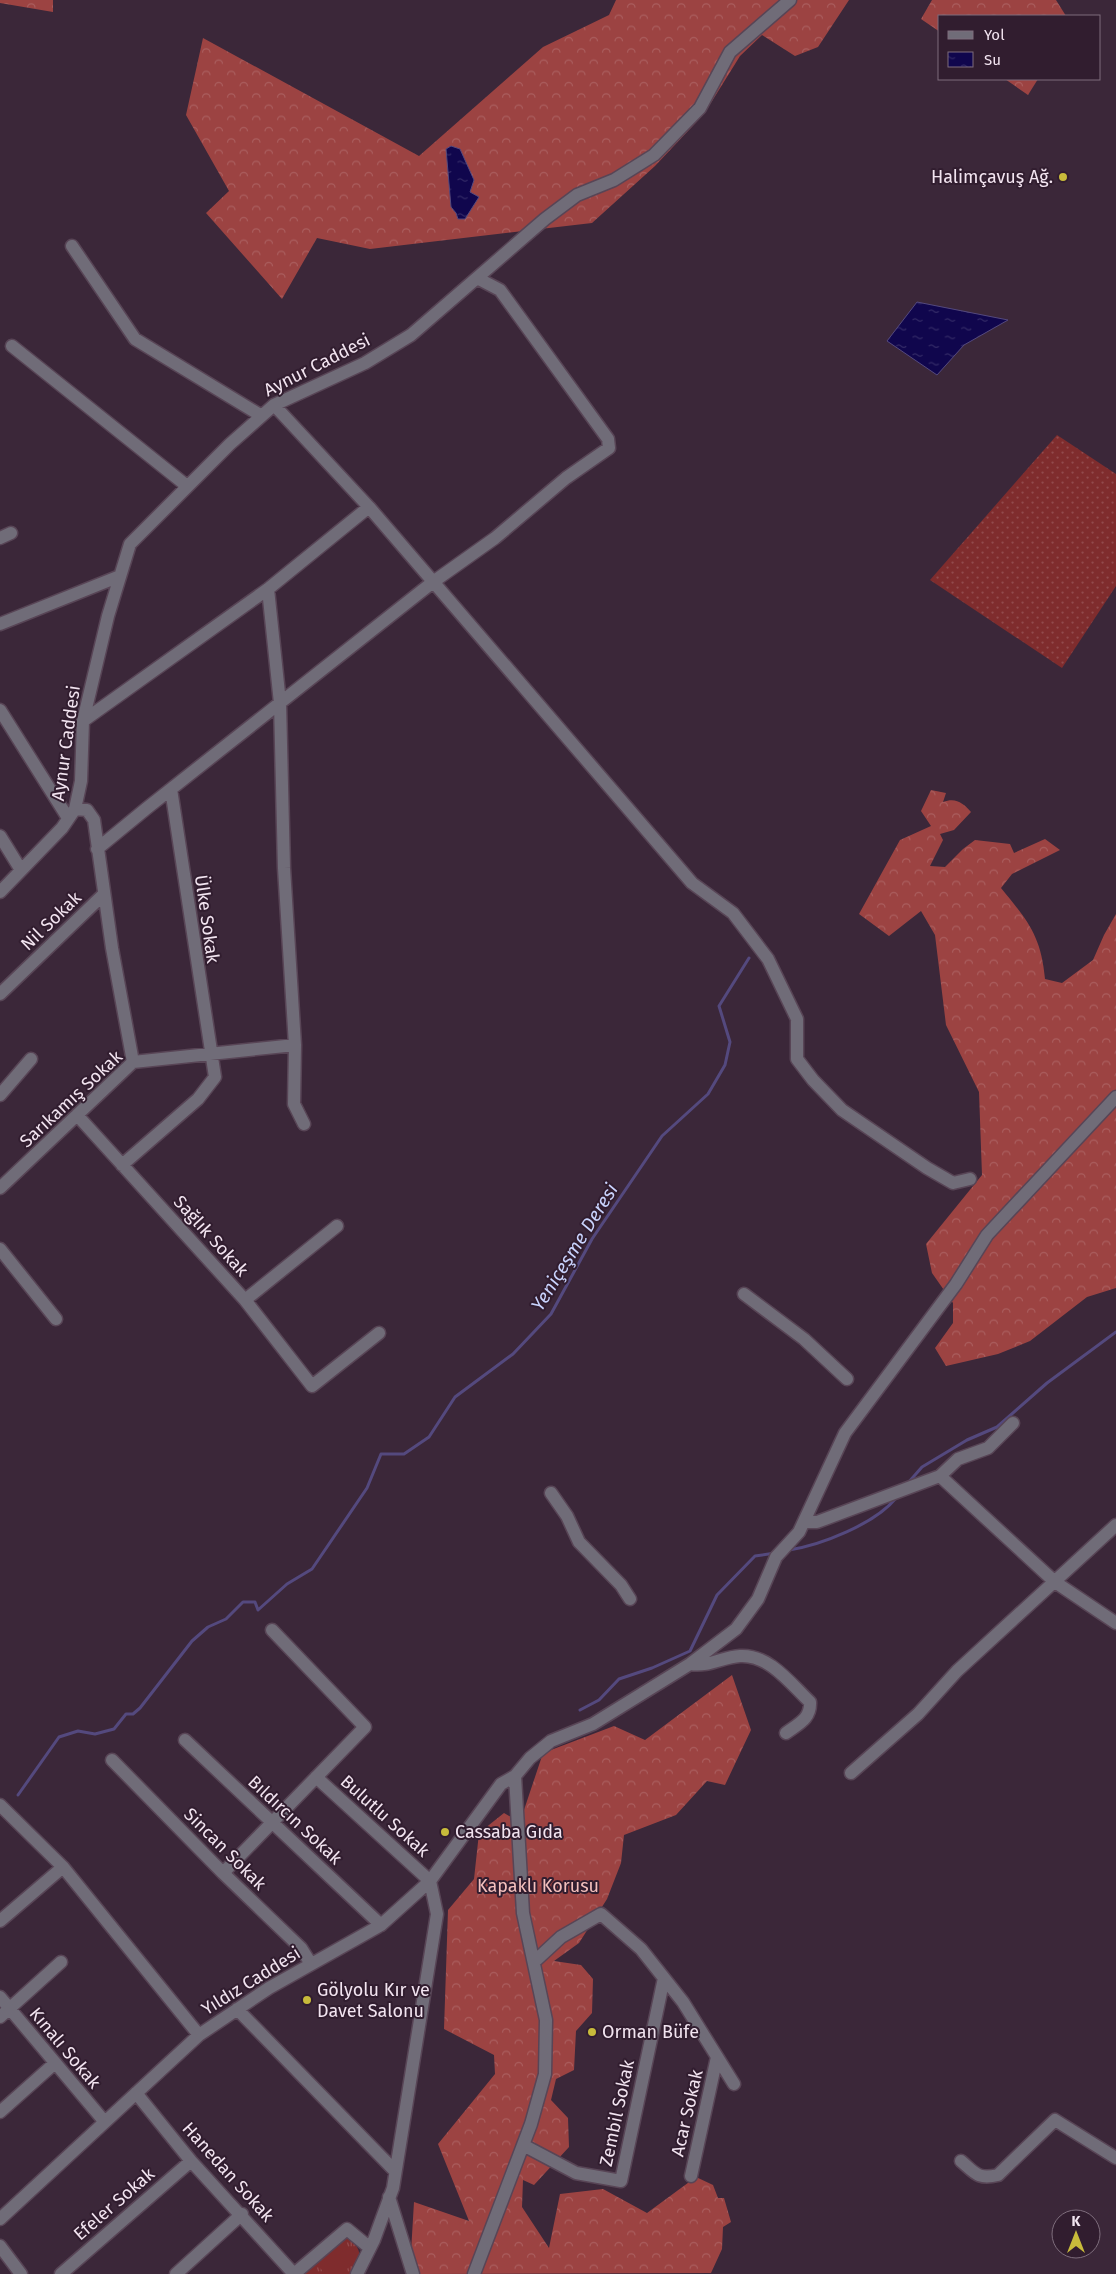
<svg xmlns="http://www.w3.org/2000/svg" width="1116" height="2274" font-family="'Fira Sans',sans-serif">
	<style>
		.grass { fill: url(#grass-dots) }
		.forest { fill: url(#forest-crowns) }
		.park { fill: url(#park-tufts) }
		.pitch { fill: #7f2c2d }
		.water { fill: url(#water-ripples); stroke: #54497e }
		.lines { fill: none; stroke-linecap: round; stroke-linejoin: round }
		.stream { stroke: #54497e; stroke-width: 3 }
		.minor-casing { stroke: #584556; stroke-width: 15 }
		.minor { stroke: #706c78; stroke-width: 12 }
		.poi-dot { fill: #c8bb3b; stroke: #311d2f; stroke-width: 2 }
		.labels { text-anchor: middle; stroke-width: 4; stroke-linejoin: round; paint-order: stroke }
		.poi-label { font-size: 18px; fill: #f2e4f0; stroke: #311d2f; text-anchor: start }
		.street-label { font-size: 18px; fill: #f2e4f0; stroke: #311d2f }
		.park-label { font-size: 18px; fill: #f4c0bd; stroke: #311d2f }
		.water-label { font-size: 19px; font-style: italic; fill: #c9d3fd; stroke: #311d2f }
	</style>
	<defs>
		<pattern id="grass-dots" width="8" height="8" patternUnits="userSpaceOnUse" patternTransform="scale(1.25)"><rect width="8" height="8" fill="#7f2c2d"/><path d="M2 2h.1M6 6h.1" fill="none" stroke="#924a4c" stroke-width="1.8" stroke-linecap="round"/></pattern>
		<pattern id="forest-crowns" width="20" height="18" patternUnits="userSpaceOnUse" patternTransform="scale(1.25)"><rect width="20" height="18" fill="#9c4342"/><path d="M2 6a3 3 0 1 1 6 0M12 15a3 3 0 1 1 6 0" fill="none" stroke="#aa5e5e"/></pattern>
		<pattern id="park-tufts" width="24" height="20" patternUnits="userSpaceOnUse" patternTransform="scale(1.25)"><rect width="24" height="20" fill="#7f2c2d"/><path d="M3 7l-1-3M5 7V3M7 7l1-3M15 17l-1-3M17 17v-4M19 17l1-3" fill="none" stroke="#924a4c"/></pattern>
		<pattern id="water-ripples" width="26" height="14" patternUnits="userSpaceOnUse" patternTransform="scale(1.25)"><rect width="26" height="14" fill="#10064d"/><path d="M2 4q2-2 4 0t4 0M15 11q2-2 4 0t4 0" fill="none" stroke="#332a67"/></pattern>
	</defs>
	<rect width="100%" height="100%" fill="#3b2739"/>
	<path class="grass" d="M 1057,435 L 1116,474 L 1116,586 L 1062,668 L 930,580 Z"/>
	<path class="forest" d="M 0,0 L 53,0 L 53,12 L 0,3 Z
		M 616,0 L 849,0 L 818,47 L 795,56 L 762,35 L 740,56 L 704,114 L 655,166 L 592,223 L 370,249 L 317,238 L 282,299 L 206,213 L 229,191 L 186,115 L 203,38 L 419,156 L 543,47 L 609,15 Z
		M 932,0 L 1056,0 L 1066,16 L 940,16 L 940,32 L 921,19 Z
		M 1005,79 L 1038,79 L 1028,95 Z
		M 931,790 L 946,793 L 943,802 C 956,797 963,803 971,812 L 954,830 L 940,834 L 943,840 L 930,866 L 945,867 L 963,849 L 975,840 L 1010,844 L 1014,853 L 1045,839 L 1060,850 L 1012,874 L 1001,888 C 1027,920 1041,935 1045,979 L 1062,983 L 1093,960 L 1104,935 L 1116,914 L 1116,1288 L 1087,1297 L 1030,1341 L 998,1354 L 946,1366 L 935,1348 L 953,1323 L 953,1303 L 932,1273 L 926,1244 L 982,1175 L 979,1092 L 946,1025 L 935,935 L 921,911 L 889,936 L 859,914 L 900,840 L 931,826 L 921,811 Z
		M 732,1675 L 751,1730 L 725,1785 L 707,1781 L 676,1815 L 624,1835 L 621,1863 L 607,1899 L 579,1943 L 554,1961 L 581,1965 L 593,1979 L 592,2013 L 576,2031 L 574,2070 L 556,2079 L 551,2100 L 568,2118 L 569,2147 L 534,2185 L 523,2180 L 522,2207 L 549,2248 L 560,2194 L 603,2189 L 647,2213 L 696,2177 L 713,2185 L 718,2198 L 724,2198 L 731,2222 L 723,2227 L 722,2249 L 711,2273 L 417,2274 L 411,2252 L 414,2202 L 469,2221 L 438,2144 L 495,2074 L 494,2055 L 444,2029 L 448,1910 L 474,1879 L 479,1833 L 504,1813 L 520,1822 L 543,1753 L 614,1726 L 645,1740 Z"/>
	<path class="park" d="M 342,2237 L 350,2238 C 364,2254 361,2257 350,2274 L 300,2274 Z"/>
	<path class="pitch" d="M 335,2248 L 351,2265 L 342,2274 L 326,2274 L 317,2265 Z"/>
	<path class="water" d="M 451,146 L 460,149 L 474,180 L 470,192 L 479,197 L 465,219 L 458,219 L 456,213 L 451,207 L 446,149 Z
		M 917,302 L 1008,320 L 964,345 L 937,375 L 887,341 Z"/>
	<g class="lines">
		<path class="stream" d="M 908,1483 L 922,1467 L 967,1440 L 997,1427 L 1047,1383 L 1116,1332
			M 789,1550 C 821,1545 875,1524 896,1498
			M 580,1710 L 599,1700 L 619,1679 L 652,1668 L 690,1651 L 717,1595 L 755,1556 L 775,1553
			M 18,1795 L 59,1737 L 78,1731 L 95,1734 L 114,1729 L 126,1714 L 133,1714 L 140,1708 L 192,1641 L 208,1627 L 226,1619 L 243,1602 L 255,1602 L 258,1610 L 287,1584 L 312,1569 L 367,1488 L 381,1454 L 404,1454 L 429,1437 L 455,1397 L 513,1354 L 551,1314 L 592,1239 L 662,1136 L 708,1094 L 725,1065 L 730,1042 L 719,1006 L 749,958"/>
		<g class="minor-casing">
			<path id="minor" d="M 72,246 L 135,339 L 260,415
				M 12,346 L 187,486
				M 274,405 L 369,507 L 692,883 L 733,913 L 768,959 L 797,1019 L 797,1059 L 813,1080 L 842,1110 L 927,1168 L 953,1183 L 970,1179
				M 0,538 L 11,533
				M 268,589 L 280,703 L 284,868 L 295,1045 L 294,1104 L 304,1124
				M 0,624 L 120,576
				M 0,710 L 68,818
				M 83,721 L 268,589 L 369,507
				M 75,809 L 87,810 L 94,820 L 112,948 L 133,1062
				M 0,836 L 21,870
				M 97,849 L 147,808 L 433,582 L 495,538 L 566,478 L 609,448 L 608,439 L 500,290 L 477,278
				M 0,892 L 62,828 L 75,809 L 81,781 L 83,721 L 108,616 L 130,544 L 230,444 L 274,405 L 365,363 L 411,335 L 545,219 L 577,195 L 614,180 L 654,155 L 700,108 L 730,52 L 790,0
				M 0,994 L 104,894
				M 0,1095 L 31,1059
				M 77,1115 L 245,1300 L 312,1386 L 379,1333
				M 122,1165 L 198,1099 L 215,1077 L 171,789
				M 0,1188 L 133,1062 L 295,1045
				M 0,1249 L 56,1319
				M 744,1294 L 804,1339 L 847,1379
				M 245,1300 L 337,1226
				M 940,1476 L 1055,1582 L 1116,1623
				M 551,1493 L 567,1516 L 579,1542 L 621,1585 L 630,1599
				M 804,1522 L 817,1522 L 940,1476 L 958,1459 L 988,1448 L 1013,1423
				M 690,1664 C 710,1667 722,1657 740,1656 C 769,1654 791,1684 810,1702 C 811,1719 798,1724 786,1733
				M 185,1740 L 381,1925
				M 112,1760 L 223,1873 L 301,1948 L 311,1964
				M 851,1773 L 918,1714 L 957,1671 L 1116,1525
				M 316,1777 L 430,1881 L 437,1914 L 393,2188 L 374,2240 L 357,2274
				M 0,1805 L 63,1867 L 199,2035
				M 223,1873 L 365,1727 L 272,1630
				M 0,1921 L 63,1867
				M 534,1962 L 561,1937 L 601,1914 L 641,1949 L 683,2002 L 734,2084
				M 0,1997 L 104,2121
				M 237,2009 L 395,2171
				M 0,2017 L 61,1962
				M 136,2093 L 191,2161 L 294,2274
				M 0,2112 L 55,2063
				M 523,2145 L 576,2173 L 621,2181 L 664,1978
				M 961,2161 C 975,2173 978,2180 998,2175 L 1055,2120 L 1116,2158
				M 691,2176 L 717,2057
				M 389,2197 L 413,2274
				M 0,2219 L 199,2035 L 269,1988 L 381,1925 L 430,1881 L 501,1784 L 515,1776 L 530,1758 L 551,1741 L 593,1724 L 690,1664 L 736,1629 L 758,1599 L 776,1557 L 799,1532 L 845,1433 L 956,1284 L 987,1235 L 1116,1097
				M 0,2246 L 21,2274
				M 61,2274 L 191,2161
				M 176,2274 L 242,2214
				M 294,2274 L 347,2229 L 370,2248
				M 474,2274 L 531,2124 L 545,2074 L 546,2020 L 523,1913 L 515,1776"/>
		</g>
		<use href="#minor" class="minor"/>
	</g>
	<g class="poi-dot">
		<circle cx="1063" cy="177" r="5"/>
		<circle cx="445" cy="1832" r="5"/>
		<circle cx="307" cy="2000" r="5"/>
		<circle cx="592" cy="2032" r="5"/>
	</g>
	<g class="labels">
		<g class="poi-label">
			<text x="1053" y="183" text-anchor="end">Halimçavuş Ağ.</text>
			<text x="455" y="1838">Cassaba Gıda</text>
			<text x="317" y="1996">Gölyolu Kır ve<tspan x="317" dy="21">Davet Salonu</tspan></text>
			<text x="602" y="2038">Orman Büfe</text>
		</g>
		<g class="street-label">
			<text transform="translate(317 365) rotate(-27)" y="6">Aynur Caddesi</text>
			<text transform="translate(66 743) rotate(-82)" y="6">Aynur Caddesi</text>
			<text transform="translate(207 919) rotate(82)" y="6">Ülke Sokak</text>
			<text transform="translate(51 921) rotate(-44)" y="6">Nil Sokak</text>
			<text transform="translate(71 1099) rotate(-43)" y="6">Sarıkamış Sokak</text>
			<text transform="translate(211 1236) rotate(48)" y="6">Sağlık Sokak</text>
			<text transform="translate(385 1816) rotate(42)" y="6">Bulutlu Sokak</text>
			<text transform="translate(295 1820) rotate(43)" y="6">Bıldırcın Sokak</text>
			<text transform="translate(225 1849) rotate(45)" y="6">Sincan Sokak</text>
			<text transform="translate(251 1981) rotate(-32)" y="6">Yıldız Caddesi</text>
			<text transform="translate(65 2048) rotate(50)" y="6">Kınalı Sokak</text>
			<text transform="translate(617 2113) rotate(-78)" y="6">Zembil Sokak</text>
			<text transform="translate(687 2113) rotate(-77)" y="6">Acar Sokak</text>
			<text transform="translate(228 2172) rotate(48)" y="6">Hanedan Sokak</text>
			<text transform="translate(114 2204) rotate(-41)" y="6">Efeler Sokak</text>
		</g>
		<g class="park-label">
			<text x="538" y="1892">Kapaklı Korusu</text>
		</g>
		<g class="water-label">
			<text transform="translate(574 1247) rotate(-58)" y="7">Yeniçeşme Deresi</text>
		</g>
	</g>
	<rect x="938" y="15" width="162" height="65" fill="#311d2f" stroke="#7e6d7c"/>
	<rect x="948" y="31" width="25" height="8" fill="#706c78" stroke="#7e6d7c"/>
	<text x="984" y="40" font-size="15" fill="#f2e4f0">Yol</text>
	<rect x="948" y="52" width="25" height="15" fill="url(#water-ripples)" stroke="#7e6d7c"/>
	<text x="984" y="65" font-size="15" fill="#f2e4f0">Su</text>
	<g transform="translate(1076 2234)"><circle r="24" fill="#311d2f" stroke="#7e6d7c"/>
	<path d="M0-4L9 19L0 12L-9 19Z" fill="#c8bb3b"/>
	<text y="-8" font-size="14" font-weight="bold" text-anchor="middle" fill="#f2e4f0">K</text>
	</g>
</svg>
